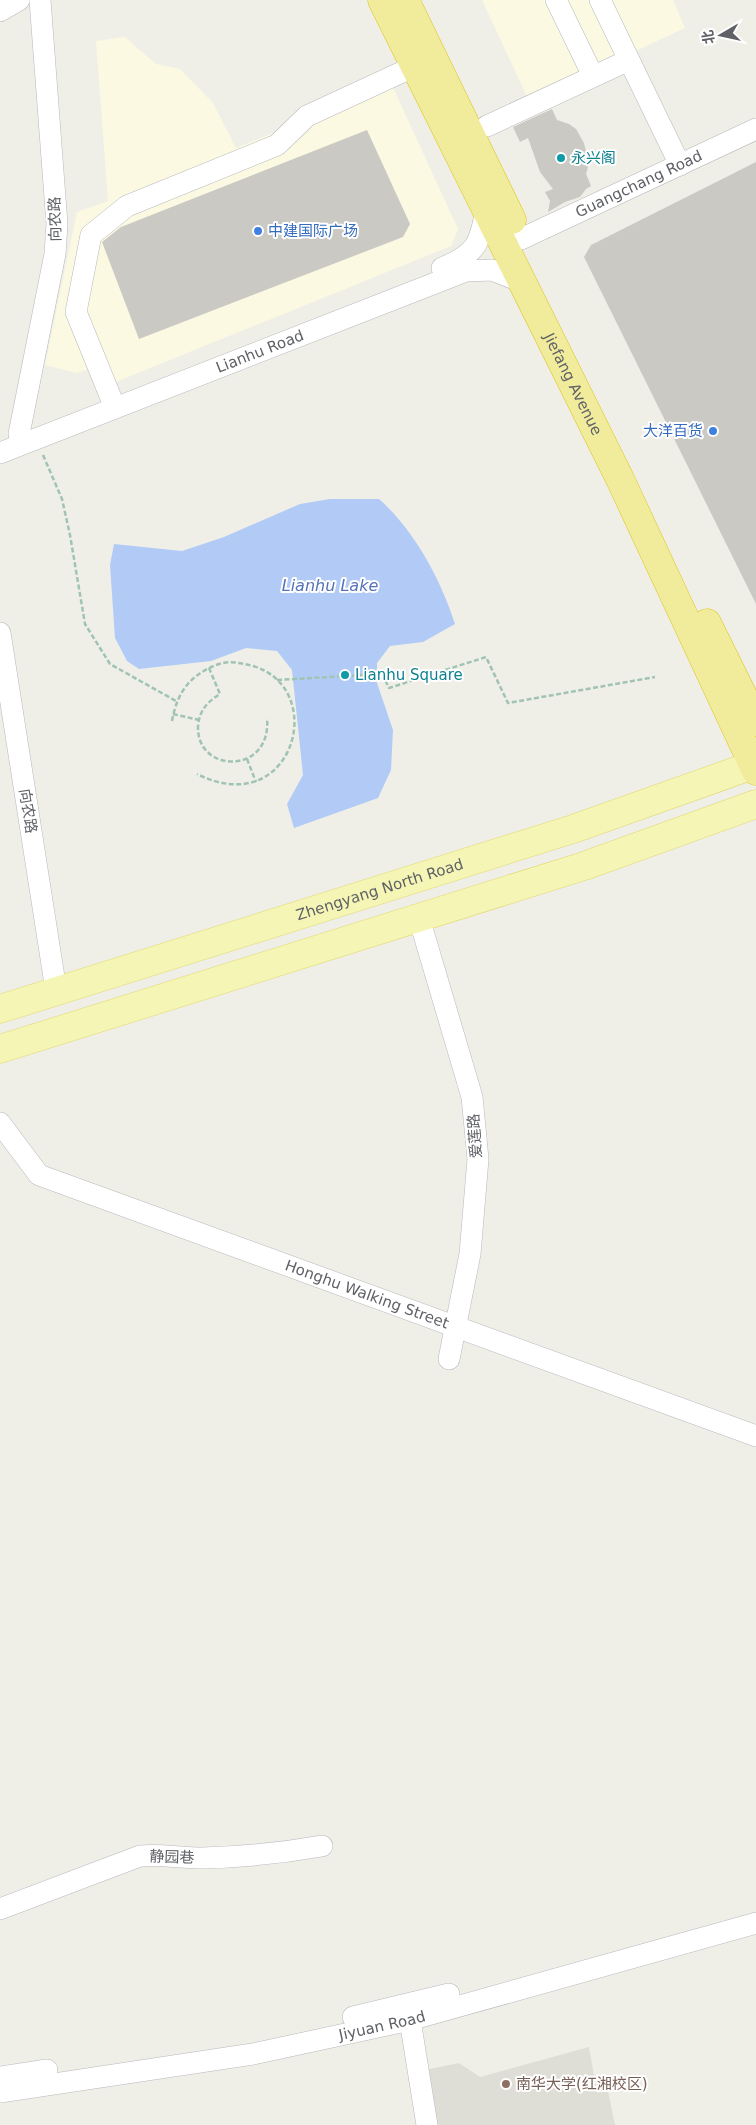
<svg xmlns="http://www.w3.org/2000/svg" width="756" height="2125" font-family="'DejaVu Sans','Noto Sans SC',sans-serif">
	<style>
		.commercial { fill: #fbf9e1 }
		.education { fill: #dfded6 }
		.water { fill: #b1cbf6 }
		.building { fill: #cbc9c4 }
		.lines { fill: none; stroke-linecap: round; stroke-linejoin: round }
		.minor-casing { stroke: #b7b8bc; stroke-width: 22 }
		.major-casing { stroke: #e2d76e; stroke-width: 29 }
		.highway-casing { stroke: #ddc41a; stroke-width: 29 }
		.path { stroke: #a1c4b2; stroke-width: 2.5; stroke-dasharray: 5 2.5; stroke-linecap: butt }
		.minor { stroke: #fff; stroke-width: 21 }
		.major { stroke: #f5f6b5; stroke-width: 28 }
		.highway { stroke: #f1ec9c; stroke-width: 28 }
		.culture-dot { fill: #0f9aa8; stroke: #fff; stroke-width: 2 }
		.shop-dot { fill: #3f7fe0; stroke: #fff; stroke-width: 2 }
		.education-dot { fill: #8d6e63; stroke: #fff; stroke-width: 2 }
		.labels { text-anchor: middle; stroke-width: 4; stroke-linejoin: round; paint-order: stroke }
		.culture-label { font-size: 15px; fill: #0d838f; stroke: #fff; text-anchor: start }
		.street-label { font-size: 15px; fill: #5f6166; stroke: #fff }
		.shop-label { font-size: 15px; fill: #366cbe; stroke: #fff; text-anchor: start }
		.education-label { font-size: 15px; fill: #785e54; stroke: #fff; text-anchor: start }
		.water-label { font-size: 16px; font-style: italic; fill: #5573b7; stroke: #fff }
	</style>
	<rect width="100%" height="100%" fill="#efefe8"/>
	<path class="commercial" d="M 482,0 L 673,0 L 685,28 L 529,101 Z
		M 125,37 L 156,64 L 180,69 L 213,103 L 236,148 L 285,128 L 309,103 L 384,68 L 458,229 L 451,246 L 101,388 L 94,367 L 77,373 L 45,365 L 77,212 L 108,201 L 96,41 Z"/>
	<path class="education" d="M 589,2047 L 597,2093 L 608,2091 L 615,2125 L 421,2125 L 414,2072 L 459,2063 L 480,2077 Z"/>
	<path class="water" d="M 330,499 L 379,499 C 415,531 441,580 455,624 L 423,642 L 390,646 L 377,663 L 377,683 L 393,730 L 391,770 L 378,798 L 294,828 L 287,804 L 303,775 L 292,670 L 277,651 L 246,648 L 211,661 L 139,669 L 127,661 L 115,638 L 110,565 L 114,544 L 182,551 L 224,537 L 300,504 Z"/>
	<path class="building" d="M 552,109 L 557,120 L 569,124 L 576,129 L 584,143 L 589,164 L 586,174 L 591,186 L 586,189 L 580,197 L 565,202 L 548,212 L 550,201 L 545,192 L 553,189 L 540,172 L 528,138 L 520,142 L 513,127 Z
		M 367,130 L 410,224 L 403,237 L 139,339 L 102,242 L 121,227 Z
		M 756,162 L 756,604 L 584,257 L 591,245 Z"/>
	<g class="lines">
		<g class="minor-casing">
			<g id="minor">
				<path d="M 556,0 L 593,76"/>
				<path d="M 0,11 L 19,0"/>
				<path d="M 629,60 L 680,165"/>
				<path d="M 487,126 L 629,60 L 600,0"/>
				<path id="s1" d="M 521,239 L 756,129"/>
				<path d="M 442,268 C 476,254 480,244 486,210"/>
				<path d="M 111,398 L 76,312 L 91,235 L 127,206 L 277,145 L 307,116 L 415,66"/>
				<path d="M 19,434 L 55,254 L 57,224 L 40,0"/>
				<path id="s2" d="M 0,453 L 466,271 L 492,270 L 520,281"/>
				<path d="M 0,633 L 56,990"/>
				<path d="M 419,918 L 472,1097 L 478,1159 L 470,1254 L 449,1359"/>
				<path id="s3" d="M 0,1123 L 39,1175 L 756,1436"/>
				<path d="M 0,1909 L 140,1856 C 161,1854 181,1858 202,1858 C 243,1857 282,1853 322,1846"/>
				<path d="M 353,2017 L 449,1994"/>
				<path d="M 410,2020 L 427,2125"/>
				<path d="M 0,2077 L 47,2070"/>
				<path id="s4" d="M 0,2092 L 253,2054 L 410,2020 L 756,1923"/>
			</g>
		</g>
		<g class="major-casing">
			<g id="major">
				<path id="s5" d="M 0,1009 L 573,829 L 756,764"/>
				<path d="M 0,1049 L 584,866 L 756,804"/>
			</g>
		</g>
		<g class="highway-casing">
			<g id="highway">
				<path id="s6" d="M 382,0 L 620,479 L 756,771"/>
				<path d="M 405,0 L 512,220"/>
				<path d="M 707,623 L 756,722"/>
			</g>
		</g>
		<path class="path" d="M 43,455 L 62,499 L 70,535 L 85,624 L 110,664 L 176,701
			M 209,668 L 220,694 C 207,702 199,711 198,727 C 197,774 272,775 267,718
			M 277,680 L 382,674 L 389,688 L 486,657 L 508,703 L 655,677
			M 173,714 L 199,720
			M 172,721 C 177,693 189,676 216,665 C 228,660 241,663 253,666 C 330,689 293,822 197,774
			M 247,759 L 256,782"/>
		<use href="#minor" class="minor"/>
		<use href="#major" class="major"/>
		<use href="#highway" class="highway"/>
	</g>
	<g class="culture-dot">
		<circle cx="561" cy="158" r="5"/>
		<circle cx="345" cy="675" r="5"/>
	</g>
	<g class="shop-dot">
		<circle cx="258" cy="231" r="5"/>
		<circle cx="713" cy="431" r="5"/>
	</g>
	<circle class="education-dot" cx="506" cy="2084" r="5"/>
	<g class="labels">
		<g class="culture-label">
			<text x="571" y="163">永兴阁</text>
			<text x="355" y="680">Lianhu Square</text>
		</g>
		<g class="street-label">
			<text dy="5" stroke="none"><textPath href="#s1" startOffset="130">Guangchang Road</textPath></text>
			<text transform="translate(55 219) rotate(-91)" y="5">向农路</text>
			<text dy="5" stroke="none"><textPath href="#s2" startOffset="279">Lianhu Road</textPath></text>
			<text dy="5" stroke="none"><textPath href="#s6" startOffset="429">Jiefang Avenue</textPath></text>
			<text transform="translate(28 811) rotate(81)" y="5">向农路</text>
			<text dy="5" stroke="none"><textPath href="#s5" startOffset="398">Zhengyang North Road</textPath></text>
			<text transform="translate(475 1136) rotate(-94)" y="5">爱莲路</text>
			<text dy="5" stroke="none"><textPath href="#s3" startOffset="414">Honghu Walking Street</textPath></text>
			<text transform="translate(172 1857) rotate(2)" y="5">静园巷</text>
			<text dy="5" stroke="none"><textPath href="#s4" startOffset="388">Jiyuan Road</textPath></text>
		</g>
		<g class="shop-label">
			<text x="268" y="236">中建国际广场</text>
			<text x="703" y="436" text-anchor="end">大洋百货</text>
		</g>
		<g class="education-label">
			<text x="516" y="2089">南华大学(红湘校区)</text>
		</g>
		<g class="water-label">
			<text x="330" y="591">Lianhu Lake</text>
		</g>
	</g>
	<g transform="translate(721 35) rotate(261)" stroke="#ffffff" stroke-width="4" paint-order="stroke">
	<path d="M0-4L9 19L0 12L-9 19Z" fill="#5f6166"/>
	<text y="-8" font-size="14" font-weight="bold" text-anchor="middle" fill="#5f6166">北</text>
	</g>
</svg>
